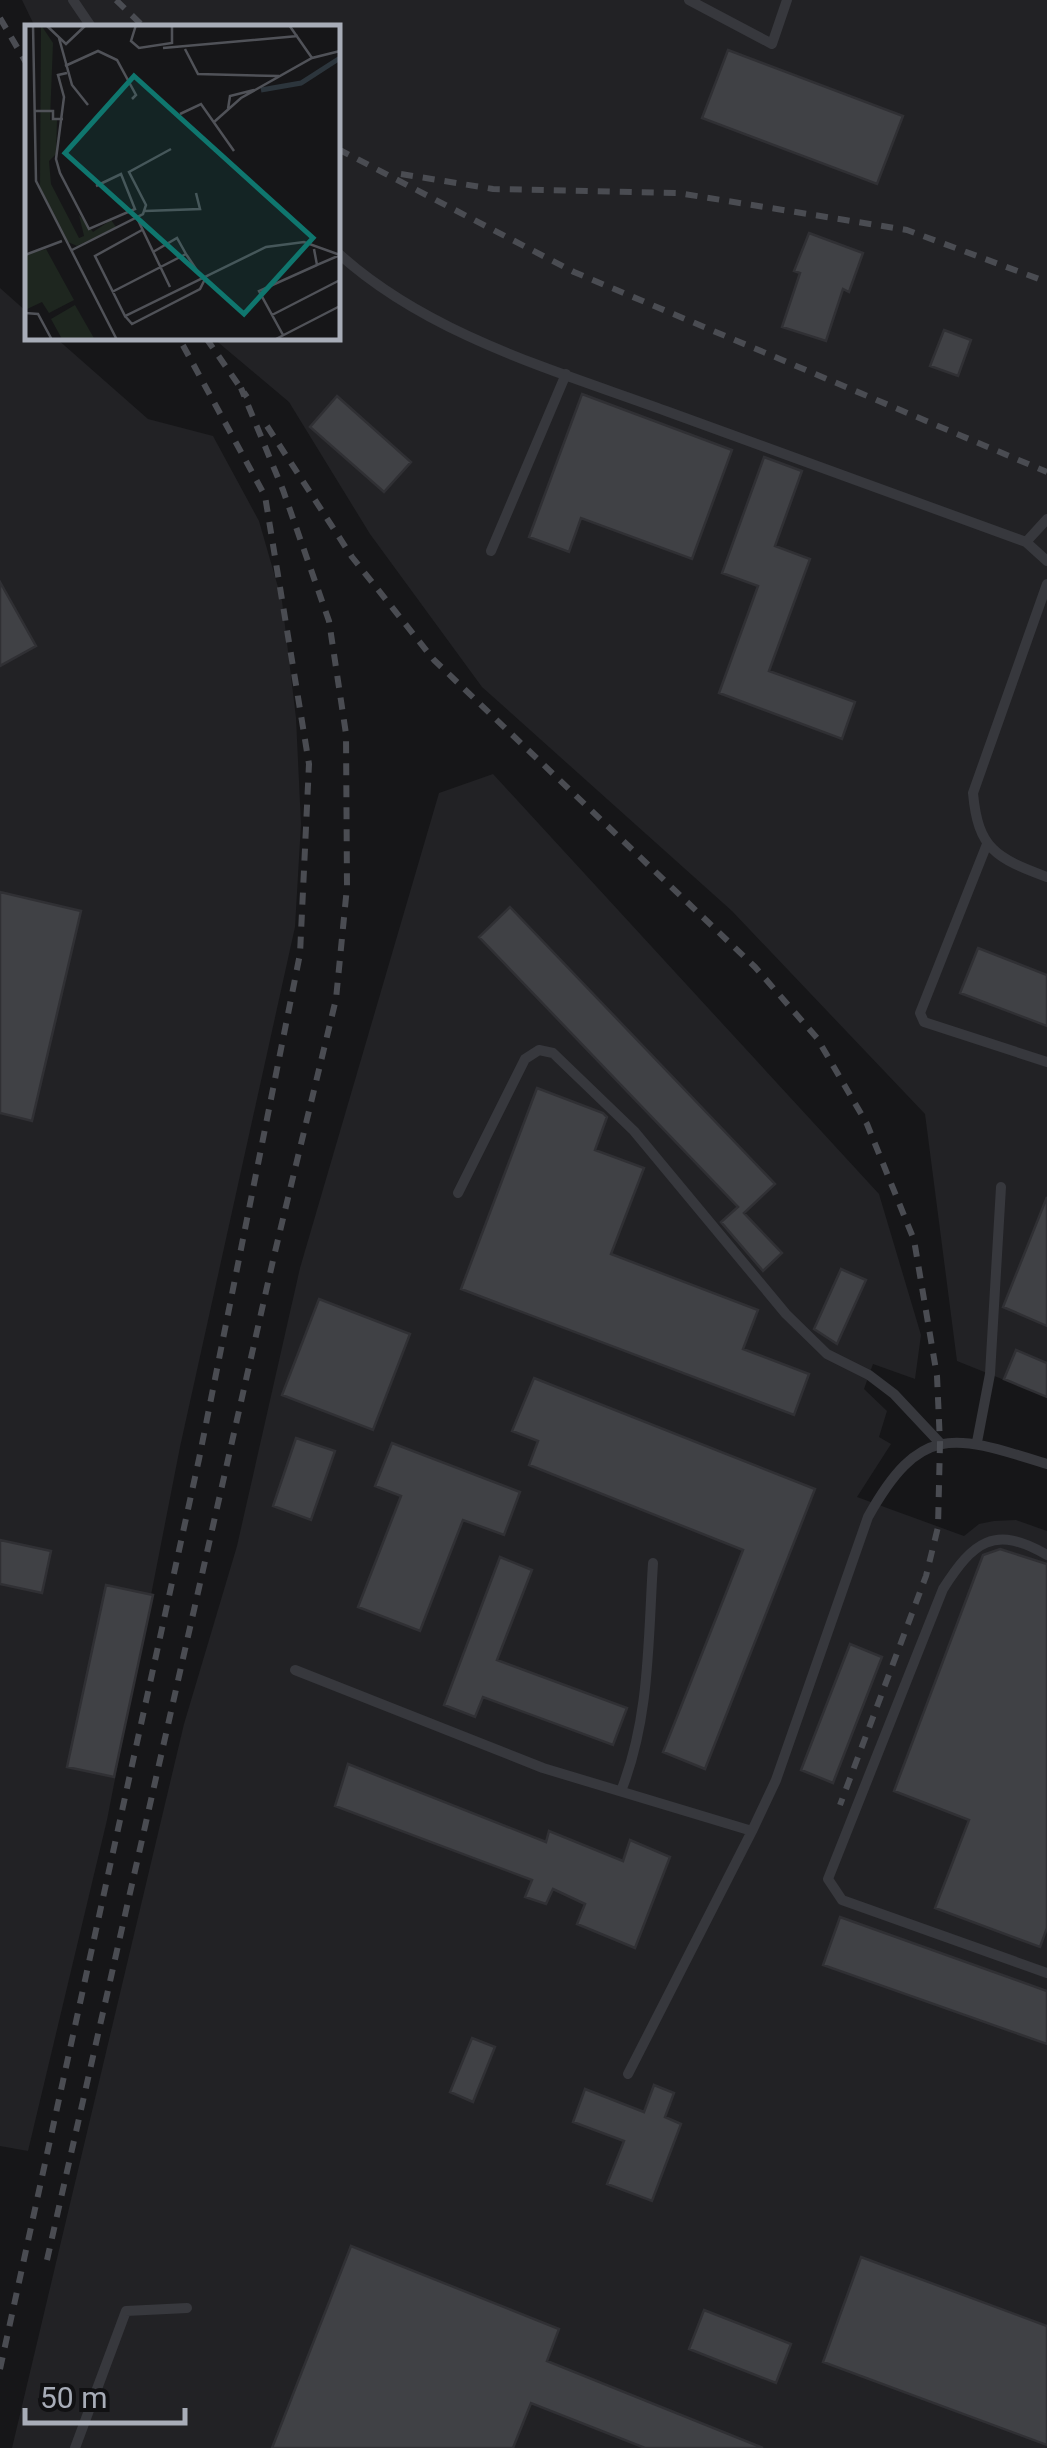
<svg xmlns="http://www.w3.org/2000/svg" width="1047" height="2448" font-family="Roboto,sans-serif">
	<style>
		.built { fill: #222225 }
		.building { fill: #404145; stroke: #303034; stroke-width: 2.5 }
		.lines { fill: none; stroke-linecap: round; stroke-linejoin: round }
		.service { stroke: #37383d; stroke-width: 10 }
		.rail { stroke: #4a4c52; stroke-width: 6; stroke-dasharray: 12 10; stroke-linecap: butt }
		.inset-river { fill: none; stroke: #2c353c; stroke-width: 5 }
		.inset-road { fill: none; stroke: #505258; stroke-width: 2.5 }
		.view { fill: #0f766e; fill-opacity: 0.15; stroke: #0f766e; stroke-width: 5 }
		.inset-edge { fill: none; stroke: #a8adb8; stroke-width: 5 }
	</style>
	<rect width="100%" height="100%" fill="#161618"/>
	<path class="built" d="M 22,0 L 1047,0 L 1047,1397 L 957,1361 L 925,1114 L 732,911 L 482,687 L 370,534 L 289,402 L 213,338 L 338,338 L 338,28 L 35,27 Z
		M 0,288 L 27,312 L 28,338 L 56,338 L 148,419 L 213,436 L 259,521 L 282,601 L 296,718 L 301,824 L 295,927 L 180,1447 L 107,1820 L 28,2151 L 0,2146 Z
		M 493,774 L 879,1194 L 921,1335 L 915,1379 L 873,1364 L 864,1389 L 887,1411 L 879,1437 L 891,1444 L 857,1497 L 964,1536 L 979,1524 L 994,1521 L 1016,1520 L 1047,1531 L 1047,2448 L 12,2448 L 184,1724 L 237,1546 L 300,1268 L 439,793 Z"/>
	<path class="building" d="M 728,50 L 903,116 L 877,184 L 702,118 Z
		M 809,233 L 863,253 L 849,292 L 843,289 L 826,341 L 782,327 L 800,273 L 794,271 Z
		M 944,330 L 971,340 L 958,376 L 930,366 Z
		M 582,394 L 732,450 L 692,559 L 581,518 L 569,552 L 529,537 Z
		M 337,396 L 411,462 L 384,492 L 310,427 Z
		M 764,457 L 802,471 L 775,546 L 810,559 L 769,671 L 855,702 L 842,739 L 719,693 L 758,586 L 722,573 Z
		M 0,582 L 36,646 L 0,666 Z
		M 0,892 L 81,911 L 32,1121 L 0,1113 Z
		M 510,907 L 775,1184 L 744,1213 L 782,1253 L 763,1271 L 721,1222 L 738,1207 L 479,937 Z
		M 978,948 L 1047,975 L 1047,1026 L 960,993 Z
		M 537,1088 L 603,1113 L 607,1117 L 595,1150 L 644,1168 L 611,1254 L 758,1310 L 743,1349 L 809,1374 L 794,1415 L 461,1289 Z
		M 1047,1197 L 1047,1326 L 1003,1307 Z
		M 841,1269 L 866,1280 L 837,1344 L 814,1329 Z
		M 319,1299 L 410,1334 L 373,1430 L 282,1395 Z
		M 1016,1350 L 1047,1363 L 1047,1397 L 1004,1379 Z
		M 534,1378 L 815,1489 L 705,1769 L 663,1752 L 743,1550 L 529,1465 L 538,1441 L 512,1431 Z
		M 296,1438 L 335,1451 L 311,1520 L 273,1506 Z
		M 392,1443 L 520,1492 L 504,1535 L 463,1520 L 420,1631 L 358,1607 L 401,1496 L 375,1486 Z
		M 0,1540 L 51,1551 L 42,1593 L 0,1584 Z
		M 1000,1549 L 1047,1564 L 1047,1928 L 1040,1947 L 935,1908 L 969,1820 L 894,1791 L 983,1555 Z
		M 500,1557 L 532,1570 L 497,1660 L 627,1708 L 613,1745 L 483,1697 L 475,1717 L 444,1705 Z
		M 106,1585 L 153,1595 L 114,1777 L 67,1767 Z
		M 850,1644 L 882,1657 L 833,1783 L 801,1770 Z
		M 348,1764 L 546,1842 L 549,1831 L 623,1861 L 630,1840 L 670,1857 L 635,1948 L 577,1924 L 585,1904 L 553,1889 L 546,1904 L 525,1897 L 532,1880 L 335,1806 Z
		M 840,1917 L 1047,1991 L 1047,2044 L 823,1965 Z
		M 472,2038 L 495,2047 L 473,2102 L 450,2092 Z
		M 654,2085 L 674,2093 L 665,2117 L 681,2124 L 652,2201 L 607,2184 L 624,2141 L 573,2122 L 585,2089 L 644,2112 Z
		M 351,2246 L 559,2329 L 547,2361 L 763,2448 L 645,2448 L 531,2403 L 513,2448 L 272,2448 Z
		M 861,2257 L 1047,2326 L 1047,2445 L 823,2362 Z
		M 704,2310 L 791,2344 L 776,2383 L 689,2349 Z"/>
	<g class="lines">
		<path class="service" d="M 73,0 L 92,28
			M 689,0 L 772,44 L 787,0
			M 338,253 C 428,335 554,370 666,411 C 786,455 906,498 1026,542 L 1047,561
			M 1026,542 L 1047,519
			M 491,551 L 566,374
			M 1047,584 L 973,793 C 978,849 996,858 1047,877
			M 987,844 L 920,1013 L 924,1022 L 1047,1062
			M 458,1193 L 525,1059 L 539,1050 L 553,1053 L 634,1131 L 786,1314 L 827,1354 L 869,1375 L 894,1394 L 940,1443
			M 977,1442 L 990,1374 L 1001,1187
			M 1047,1555 C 994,1524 973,1542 943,1589 L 828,1879 L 842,1900 L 1047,1973
			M 295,1670 L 543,1768 L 752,1831 L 776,1780 L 868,1517 C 921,1422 954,1435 1047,1464
			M 621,1791 C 650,1718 648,1641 653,1563
			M 628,2074 L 752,1831
			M 75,2448 L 126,2311 L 187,2308"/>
		<path class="rail" d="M 116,0 L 145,28
			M 0,18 L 28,66
			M 338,149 L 574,272 L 1047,472
			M 401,174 L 493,189 L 678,193 L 907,230 L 1047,282
			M 206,338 L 247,397
			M 267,426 L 352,557 L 434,660 L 755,967 L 817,1038 L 867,1124 L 914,1240 L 937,1376 L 940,1443 L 938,1527 L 926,1576 L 840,1805
			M 47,2260 L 274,1256 L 336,999 L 347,887 L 346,734 L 329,621 L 283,490 L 241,388
			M 0,2369 L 199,1459 L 300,954 L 309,764 L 265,496 L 179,338"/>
	</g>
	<g transform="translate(25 25)">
		<rect width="315" height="315" fill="#161618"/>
		<path d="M 16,0 L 28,18 L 25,95 L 32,95 L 31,129 L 24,136 L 26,159 L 54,213 L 59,211 L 54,190 L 68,207 L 86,195 L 91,202 L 52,221 L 43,217 L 15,162 ZM 21,224 L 49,275 L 24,288 L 17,277 L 0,285 L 0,230 ZM 50,280 L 70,315 L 37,314 L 26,294 Z" fill="#1e261f"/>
		<path class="inset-river" d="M 236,65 L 276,58 L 315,33"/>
		<path class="inset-road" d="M 8,0 L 11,156 L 92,315M 21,0 L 41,19 L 61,0M 111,0 L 106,16 L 114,23 L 147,18 L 147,0M 264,0 L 287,33M 34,13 L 47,60 L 63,80M 138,23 L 273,11M 160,24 L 173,49 L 254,51M 40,41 L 73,26 L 92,35 L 111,70 L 107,74M 42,48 L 33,50 L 39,72 L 31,134 L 35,148 L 64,204 L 110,184 L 96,149 L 71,161M 203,84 L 205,71 L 229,65M 9,86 L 28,86 L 28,94 L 38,94M 155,89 L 176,79 L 209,126M 189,97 L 216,73 L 287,33 L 315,26M 120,186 L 175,184 L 171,168M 112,193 L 145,262M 117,205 L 70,231 L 100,291 L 241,222 L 279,217 L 315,230M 289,224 L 292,240 L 315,230M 47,225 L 118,189 L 121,180 L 104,147 L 146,124M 128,227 L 152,213 L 161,229M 0,230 L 37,216M 87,267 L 161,229 L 177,253M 0,288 L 13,289 L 27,315M 247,290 L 315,255M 100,291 L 107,299 L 175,264 L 181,252M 258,310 L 234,266 L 292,240M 249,315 L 315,281"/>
		<path class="view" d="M 109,51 L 288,213 L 219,289 L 40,128 Z"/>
		<rect width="315" height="315" class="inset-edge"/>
	</g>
	<path d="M25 2408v15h160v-15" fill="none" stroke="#a8adb8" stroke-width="5"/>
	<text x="40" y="2408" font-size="30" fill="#a8adb8" stroke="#111113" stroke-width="8" paint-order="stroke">50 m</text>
</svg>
